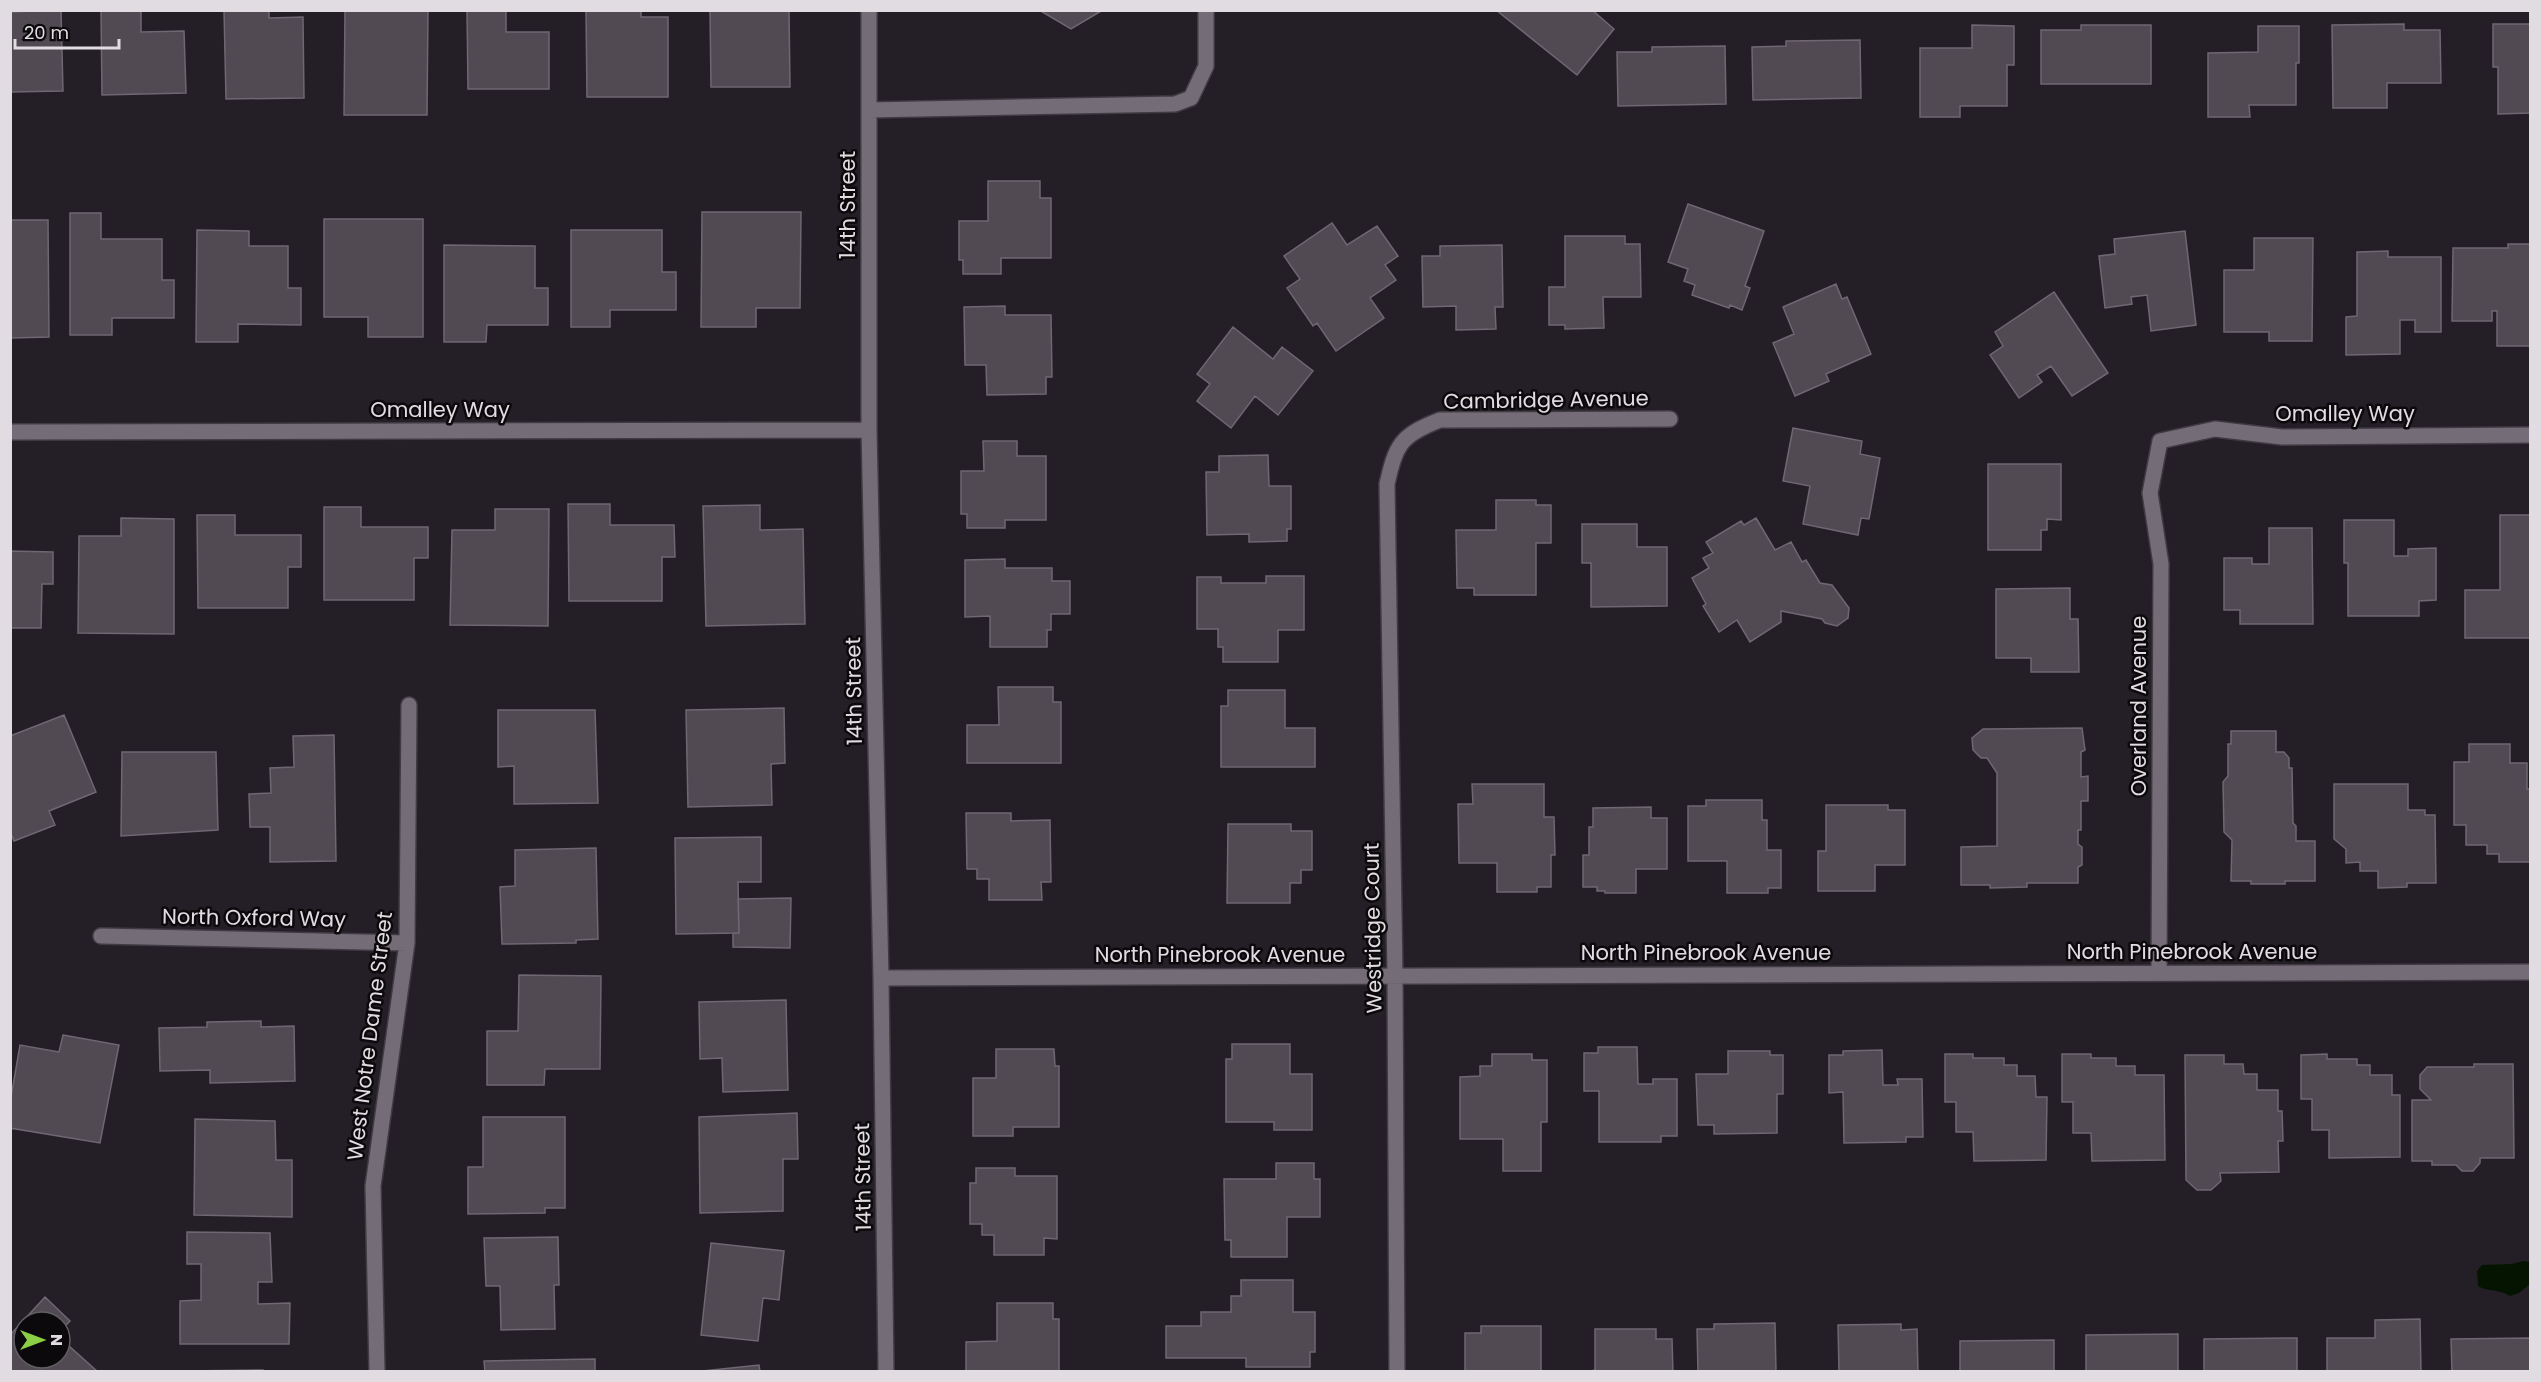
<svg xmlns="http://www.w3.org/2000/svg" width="2541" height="1382" font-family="Poppins,sans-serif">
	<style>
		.water { fill: #051400 }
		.building { fill: #514a53; stroke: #6f6771; stroke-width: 1.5 }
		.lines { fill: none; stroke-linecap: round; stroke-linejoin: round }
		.minor-casing { stroke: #403b42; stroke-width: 18 }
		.minor { stroke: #746c77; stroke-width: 15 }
		.labels { text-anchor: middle; stroke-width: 5; stroke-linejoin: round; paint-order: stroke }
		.street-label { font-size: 21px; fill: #e1dce2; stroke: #0c090c }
	</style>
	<rect width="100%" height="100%" fill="#241e26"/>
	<path class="water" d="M 2524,1261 L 2530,1262 L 2530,1284 L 2519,1293 L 2510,1296 C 2497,1288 2487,1292 2478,1286 L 2477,1271 L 2482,1265 L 2512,1264 Z"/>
	<path class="building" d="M 61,10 L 63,91 L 10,92 L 10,12 Z
		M 101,10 L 141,10 L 141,32 L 184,31 L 186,93 L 102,95 Z
		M 224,10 L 269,10 L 269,18 L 303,17 L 304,98 L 226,99 Z
		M 345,10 L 428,10 L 427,115 L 344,115 Z
		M 467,10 L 506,10 L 506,32 L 549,32 L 549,89 L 468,89 Z
		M 586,10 L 641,10 L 641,17 L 668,17 L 668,97 L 587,97 Z
		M 710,10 L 789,10 L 790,87 L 711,87 Z
		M 1039,10 L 1103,10 L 1071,29 Z
		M 1496,10 L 1592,10 L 1614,29 L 1577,75 Z
		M 2404,24 L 2404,30 L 2440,30 L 2441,83 L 2387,83 L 2387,108 L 2333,108 L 2332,25 Z
		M 2493,24 L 2530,24 L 2530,113 L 2498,114 L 2498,67 L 2493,67 Z
		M 1972,25 L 2014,26 L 2014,65 L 2007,65 L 2007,106 L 1960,106 L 1960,117 L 1920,117 L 1920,48 L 1972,48 Z
		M 2081,25 L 2151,25 L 2151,84 L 2041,84 L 2041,30 L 2081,30 Z
		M 2258,26 L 2299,26 L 2299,63 L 2296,63 L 2296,105 L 2249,105 L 2250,117 L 2208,117 L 2208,53 L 2258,52 Z
		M 1860,40 L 1861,98 L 1753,100 L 1752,47 L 1786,46 L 1786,41 Z
		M 1725,46 L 1726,104 L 1618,106 L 1617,52 L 1652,52 L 1652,47 Z
		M 988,181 L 1040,181 L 1040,198 L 1051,198 L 1051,258 L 1001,258 L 1001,274 L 963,274 L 963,260 L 959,260 L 959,221 L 988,221 Z
		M 1688,204 L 1764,231 L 1745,286 L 1750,288 L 1742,310 L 1730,305 L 1729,308 L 1692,295 L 1695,285 L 1684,281 L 1688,269 L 1668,262 Z
		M 702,212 L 801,212 L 800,308 L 756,308 L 756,327 L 701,327 Z
		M 70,213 L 101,213 L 101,239 L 162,239 L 162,280 L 174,280 L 174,318 L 112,318 L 112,335 L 70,335 Z
		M 324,219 L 423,219 L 423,337 L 368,337 L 368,317 L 324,317 Z
		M 10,220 L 48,220 L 49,337 L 10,338 Z
		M 1332,223 L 1347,245 L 1377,226 L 1398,256 L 1385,265 L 1396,280 L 1370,298 L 1384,318 L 1336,351 L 1317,323 L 1313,326 L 1287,288 L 1300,279 L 1284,256 Z
		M 197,230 L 249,231 L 249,246 L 288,246 L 288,288 L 301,288 L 301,325 L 238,324 L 238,342 L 196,342 Z
		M 571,230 L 662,230 L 662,272 L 676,272 L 676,310 L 610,310 L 610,327 L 571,327 Z
		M 2185,231 L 2196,325 L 2151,331 L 2147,295 L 2131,297 L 2132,304 L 2105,308 L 2099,256 L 2115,254 L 2114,239 Z
		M 1565,236 L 1625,236 L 1625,244 L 1640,244 L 1641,297 L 1603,297 L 1604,328 L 1565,329 L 1565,325 L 1549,325 L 1549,287 L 1565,287 Z
		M 2254,238 L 2313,238 L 2312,341 L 2269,341 L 2269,332 L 2224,332 L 2224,270 L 2254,270 Z
		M 2508,244 L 2530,244 L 2530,346 L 2497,346 L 2497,311 L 2492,311 L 2492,321 L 2452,321 L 2453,248 L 2508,248 Z
		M 444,245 L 535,246 L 535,288 L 548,288 L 548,325 L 487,325 L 486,342 L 444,342 Z
		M 1502,245 L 1503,307 L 1495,307 L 1496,329 L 1456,330 L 1456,306 L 1423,307 L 1422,256 L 1440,256 L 1440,246 Z
		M 2388,251 L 2388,257 L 2441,257 L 2441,332 L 2415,332 L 2415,320 L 2400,320 L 2400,354 L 2346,355 L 2346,317 L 2357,316 L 2357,252 Z
		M 1836,284 L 1842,299 L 1847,297 L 1871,354 L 1826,374 L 1829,381 L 1795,396 L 1773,343 L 1794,334 L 1783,307 Z
		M 2054,292 L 2108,373 L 2072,396 L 2051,366 L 2037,375 L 2042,382 L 2019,398 L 1990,355 L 2003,346 L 1995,332 Z
		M 1005,306 L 1005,315 L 1051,315 L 1052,377 L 1046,377 L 1046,394 L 987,395 L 986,365 L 965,365 L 964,307 Z
		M 1233,327 L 1273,359 L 1282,347 L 1313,371 L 1278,415 L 1255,396 L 1231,428 L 1197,401 L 1210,384 L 1197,374 Z
		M 1793,428 L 1862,441 L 1860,454 L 1880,458 L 1869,519 L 1861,518 L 1858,535 L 1803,524 L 1810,486 L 1783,481 Z
		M 983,441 L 1017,441 L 1017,456 L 1046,456 L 1046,520 L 1005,520 L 1005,528 L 967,528 L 967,514 L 961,514 L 961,471 L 984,471 Z
		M 1268,455 L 1269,486 L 1291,486 L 1291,529 L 1287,529 L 1287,541 L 1249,542 L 1249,534 L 1207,535 L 1206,472 L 1219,472 L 1219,456 Z
		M 1988,464 L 2061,464 L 2061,520 L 2047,519 L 2047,530 L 2041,530 L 2041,550 L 1988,550 Z
		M 1496,500 L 1536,500 L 1536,505 L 1551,505 L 1551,543 L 1536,543 L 1536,595 L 1474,595 L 1474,588 L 1457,588 L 1456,530 L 1496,530 Z
		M 568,504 L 610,504 L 610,525 L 674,525 L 675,557 L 662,557 L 662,601 L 569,601 Z
		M 760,505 L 760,530 L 803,529 L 805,624 L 706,626 L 703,506 Z
		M 324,507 L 361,507 L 361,527 L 428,527 L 428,558 L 414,558 L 414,600 L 324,600 Z
		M 495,509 L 549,509 L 548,626 L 450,625 L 452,530 L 495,530 Z
		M 197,515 L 235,515 L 235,535 L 301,535 L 301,567 L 288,567 L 288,608 L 198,608 Z
		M 2500,515 L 2530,515 L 2530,638 L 2465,638 L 2465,590 L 2500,590 Z
		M 121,518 L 174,519 L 174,634 L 78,633 L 79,536 L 121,536 Z
		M 1756,518 L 1775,550 L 1791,542 L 1802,562 L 1806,560 L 1820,583 L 1832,585 L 1849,608 L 1848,618 L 1837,626 L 1825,623 L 1822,619 L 1781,611 L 1781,622 L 1750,642 L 1737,620 L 1719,632 L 1703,606 L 1706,604 L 1692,578 L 1709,568 L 1703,558 L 1713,553 L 1706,542 L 1741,521 L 1744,525 Z
		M 2344,520 L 2394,520 L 2394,556 L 2408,556 L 2408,549 L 2436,548 L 2436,600 L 2419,601 L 2419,616 L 2348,616 L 2348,563 L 2344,563 Z
		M 1582,524 L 1637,524 L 1637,547 L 1667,547 L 1667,606 L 1591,607 L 1591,563 L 1582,563 Z
		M 2269,528 L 2312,528 L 2313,624 L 2240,624 L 2240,610 L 2224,610 L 2224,558 L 2252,558 L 2252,564 L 2269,564 Z
		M 10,551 L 53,552 L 53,584 L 42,584 L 41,628 L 10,628 Z
		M 1005,559 L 1005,568 L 1052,568 L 1052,581 L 1070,581 L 1070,614 L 1051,614 L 1051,630 L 1047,630 L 1047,647 L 990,647 L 990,616 L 965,617 L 965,560 Z
		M 1266,576 L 1304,576 L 1304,630 L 1278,630 L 1278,662 L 1223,662 L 1223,647 L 1218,647 L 1218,629 L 1197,629 L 1197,577 L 1221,577 L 1221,583 L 1266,583 Z
		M 2070,588 L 2070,619 L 2078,619 L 2079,672 L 2031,672 L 2031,658 L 1996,658 L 1996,589 Z
		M 998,687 L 1053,687 L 1053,702 L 1061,702 L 1061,763 L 967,763 L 967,725 L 999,725 Z
		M 1228,690 L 1285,690 L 1285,728 L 1315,728 L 1315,767 L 1221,767 L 1221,706 L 1228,706 Z
		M 784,708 L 785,763 L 771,764 L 772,805 L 688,807 L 686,710 Z
		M 498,710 L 595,710 L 598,803 L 514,804 L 514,766 L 498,767 Z
		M 64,715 L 96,792 L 49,811 L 55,825 L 14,841 L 10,831 L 10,736 Z
		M 2082,728 L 2085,750 L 2081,752 L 2081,777 L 2088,776 L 2088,801 L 2081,801 L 2081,830 L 2078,830 L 2078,844 L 2082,847 L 2082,865 L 2078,867 L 2078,883 L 2027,883 L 2027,887 L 1990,888 L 1990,885 L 1961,885 L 1961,847 L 1997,846 L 1997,773 L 1987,758 L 1981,758 L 1973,750 L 1972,738 L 1983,729 Z
		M 2231,731 L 2276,731 L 2276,752 L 2284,752 L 2289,758 L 2289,768 L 2292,768 L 2293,823 L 2296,826 L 2296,841 L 2315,841 L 2315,881 L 2285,881 L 2285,884 L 2251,884 L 2251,881 L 2231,881 L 2232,840 L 2224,832 L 2223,782 L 2228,776 L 2228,744 L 2231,744 Z
		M 334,735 L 336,861 L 270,862 L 270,827 L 250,827 L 249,794 L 271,793 L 270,768 L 294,767 L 293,736 Z
		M 2469,744 L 2510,744 L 2510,763 L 2527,763 L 2527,789 L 2530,789 L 2530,862 L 2499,862 L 2499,854 L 2487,854 L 2487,845 L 2466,845 L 2466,825 L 2454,825 L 2454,762 L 2469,762 Z
		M 122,752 L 216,752 L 218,830 L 121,836 Z
		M 1472,784 L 1544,784 L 1544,817 L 1554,817 L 1555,855 L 1551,855 L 1551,887 L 1537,887 L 1537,892 L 1497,892 L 1497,863 L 1459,863 L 1458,804 L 1473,804 Z
		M 2334,784 L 2408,784 L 2408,810 L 2425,810 L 2425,815 L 2435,815 L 2436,883 L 2407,883 L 2407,887 L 2378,888 L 2378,871 L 2360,871 L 2360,862 L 2346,863 L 2346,849 L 2334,839 Z
		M 1706,800 L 1762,800 L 1762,820 L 1767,820 L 1767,850 L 1781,850 L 1781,888 L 1768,888 L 1768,893 L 1727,893 L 1727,861 L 1688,861 L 1688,806 L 1706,806 Z
		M 1826,805 L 1888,805 L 1888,810 L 1905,810 L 1905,865 L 1875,865 L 1875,891 L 1818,891 L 1818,851 L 1826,851 Z
		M 1651,807 L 1651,818 L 1667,818 L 1667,869 L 1636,869 L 1636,893 L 1605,893 L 1605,891 L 1597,891 L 1597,887 L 1583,887 L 1583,855 L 1589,855 L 1589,827 L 1593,827 L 1593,808 Z
		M 966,813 L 1011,813 L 1011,821 L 1050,820 L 1051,882 L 1041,882 L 1042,900 L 989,900 L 989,879 L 977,879 L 977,869 L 967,869 Z
		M 1228,824 L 1291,824 L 1291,831 L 1312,831 L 1312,870 L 1301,870 L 1301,883 L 1290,883 L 1290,903 L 1227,903 Z
		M 761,837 L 761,882 L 738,882 L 739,933 L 676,934 L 675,838 Z
		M 596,848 L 598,939 L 576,940 L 576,943 L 502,944 L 500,887 L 515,886 L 515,850 Z
		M 791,898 L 790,948 L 733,947 L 733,933 L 739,933 L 738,899 Z
		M 519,975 L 601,976 L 600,1069 L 545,1069 L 544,1085 L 487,1085 L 487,1031 L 518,1031 Z
		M 786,1000 L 788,1090 L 723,1092 L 722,1058 L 700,1059 L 699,1002 Z
		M 261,1021 L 261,1027 L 294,1026 L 295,1081 L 210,1083 L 210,1070 L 160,1071 L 159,1028 L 207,1027 L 207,1022 Z
		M 63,1035 L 119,1045 L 100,1143 L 10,1128 L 10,1103 L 20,1045 L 59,1052 Z
		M 1232,1044 L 1290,1044 L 1290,1074 L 1312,1074 L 1312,1130 L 1274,1130 L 1274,1122 L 1226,1122 L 1226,1059 L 1232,1059 Z
		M 1598,1047 L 1637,1047 L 1638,1084 L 1653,1084 L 1653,1079 L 1677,1079 L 1677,1136 L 1661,1136 L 1661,1142 L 1599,1142 L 1599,1091 L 1584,1091 L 1584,1053 L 1598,1053 Z
		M 996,1049 L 1054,1049 L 1055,1066 L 1059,1066 L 1059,1127 L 1013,1127 L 1013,1136 L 973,1136 L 973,1078 L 996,1078 Z
		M 1882,1050 L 1883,1085 L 1898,1085 L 1897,1079 L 1922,1079 L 1923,1137 L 1906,1137 L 1906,1142 L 1844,1143 L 1843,1092 L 1829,1093 L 1829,1055 L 1843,1055 L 1843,1051 Z
		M 1728,1051 L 1770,1051 L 1770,1055 L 1783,1055 L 1783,1094 L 1777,1094 L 1777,1133 L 1714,1134 L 1714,1125 L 1698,1125 L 1696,1074 L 1728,1074 Z
		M 1492,1054 L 1532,1054 L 1532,1060 L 1547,1060 L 1547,1122 L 1541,1122 L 1541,1171 L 1503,1171 L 1503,1139 L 1460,1139 L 1460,1077 L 1480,1076 L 1480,1066 L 1492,1066 Z
		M 1945,1054 L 1973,1054 L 1973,1058 L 2004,1058 L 2004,1065 L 2017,1065 L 2017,1076 L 2035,1076 L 2036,1097 L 2047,1097 L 2046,1160 L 1974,1161 L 1973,1132 L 1956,1132 L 1956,1102 L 1945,1102 Z
		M 2062,1054 L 2091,1054 L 2091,1058 L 2116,1058 L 2116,1066 L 2135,1066 L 2135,1075 L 2164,1075 L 2165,1160 L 2092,1161 L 2091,1133 L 2073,1133 L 2073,1102 L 2062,1102 Z
		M 2327,1054 L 2327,1059 L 2357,1059 L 2357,1065 L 2370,1065 L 2370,1075 L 2392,1075 L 2392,1095 L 2400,1095 L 2400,1157 L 2329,1158 L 2329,1130 L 2312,1130 L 2312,1099 L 2301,1099 L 2301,1055 Z
		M 2185,1055 L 2224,1055 L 2224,1064 L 2243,1064 L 2244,1074 L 2257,1074 L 2257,1090 L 2278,1090 L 2278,1111 L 2282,1111 L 2283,1141 L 2278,1141 L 2279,1172 L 2220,1173 L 2221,1181 L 2211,1190 L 2197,1190 L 2186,1180 Z
		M 2474,1064 L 2513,1064 L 2514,1158 L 2480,1158 L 2480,1163 L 2473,1171 L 2462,1171 L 2456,1165 L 2432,1165 L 2432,1161 L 2412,1161 L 2412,1100 L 2431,1100 L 2420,1089 L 2420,1075 L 2427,1067 L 2474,1067 Z
		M 797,1113 L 798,1159 L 783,1159 L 783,1211 L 700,1213 L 699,1117 Z
		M 483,1117 L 565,1117 L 565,1208 L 545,1208 L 545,1213 L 468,1214 L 468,1167 L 483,1167 Z
		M 195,1119 L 275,1121 L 276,1160 L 292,1160 L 292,1217 L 194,1215 Z
		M 1276,1163 L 1314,1163 L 1314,1179 L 1320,1179 L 1320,1217 L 1287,1217 L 1287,1257 L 1231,1257 L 1231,1240 L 1225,1240 L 1224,1179 L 1276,1179 Z
		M 976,1168 L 1015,1168 L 1015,1176 L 1057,1176 L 1057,1239 L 1044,1238 L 1044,1255 L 994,1255 L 994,1235 L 982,1235 L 982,1224 L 970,1224 L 970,1183 L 976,1183 Z
		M 187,1232 L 270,1233 L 272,1282 L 258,1282 L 258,1304 L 290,1303 L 289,1344 L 180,1344 L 180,1301 L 201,1300 L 201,1264 L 187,1264 Z
		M 558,1237 L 559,1285 L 554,1285 L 555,1329 L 501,1330 L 500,1286 L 486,1286 L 484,1238 Z
		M 711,1243 L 784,1251 L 779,1300 L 763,1298 L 758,1341 L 701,1335 Z
		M 1241,1280 L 1293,1280 L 1293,1312 L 1315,1312 L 1315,1352 L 1310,1352 L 1310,1367 L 1246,1367 L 1246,1358 L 1166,1358 L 1166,1326 L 1201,1326 L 1201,1312 L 1231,1312 L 1231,1296 L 1241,1296 Z
		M 45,1297 L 70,1321 L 60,1331 L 60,1322 L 24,1322 L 24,1358 L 60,1358 L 60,1338 L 98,1372 L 10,1372 L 10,1335 Z
		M 997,1303 L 1053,1303 L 1053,1319 L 1059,1319 L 1059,1372 L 966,1372 L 966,1342 L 997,1341 Z
		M 2420,1319 L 2421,1372 L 2327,1372 L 2327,1338 L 2375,1338 L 2375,1320 Z
		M 1775,1323 L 1776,1372 L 1698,1372 L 1697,1329 L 1714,1329 L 1714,1324 Z
		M 1901,1324 L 1901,1330 L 1917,1329 L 1918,1372 L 1834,1372 L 1839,1371 L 1838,1325 Z
		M 1481,1326 L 1541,1326 L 1541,1372 L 1465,1372 L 1465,1333 L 1481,1333 Z
		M 1595,1329 L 1656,1329 L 1656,1339 L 1672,1339 L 1673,1372 L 1587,1372 L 1595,1370 Z
		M 2178,1334 L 2178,1372 L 2086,1372 L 2086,1335 Z
		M 2297,1338 L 2297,1372 L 2204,1372 L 2204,1339 Z
		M 2530,1338 L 2530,1372 L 2452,1372 L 2451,1339 Z
		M 2054,1340 L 2054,1372 L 1960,1372 L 1960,1341 Z
		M 595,1359 L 595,1372 L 485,1372 L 484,1361 Z
		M 759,1365 L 760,1372 L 703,1372 L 703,1371 Z
		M 263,1370 L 263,1372 L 186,1372 L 186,1371 Z"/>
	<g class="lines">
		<g class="minor-casing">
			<path id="minor" d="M 869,10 L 869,430 L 881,978 L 886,1372
				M 869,110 L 1175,104 L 1191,98 L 1206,66 L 1206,10
				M 10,432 L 869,430
				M 101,936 L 407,943
				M 2159,973 L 2161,564 L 2150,493 L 2160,441 L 2215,429 L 2282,437 L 2530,435
				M 881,978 L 2530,972
				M 377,1372 L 373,1186 L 407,943 L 409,705
				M 1397,1372 L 1395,975 L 1387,484 C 1396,444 1401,435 1440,420 L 1670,419"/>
		</g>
		<use href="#minor" class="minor"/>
	</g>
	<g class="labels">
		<g class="street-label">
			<text transform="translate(848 205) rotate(-90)" y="7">14th Street</text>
			<text transform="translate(1546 400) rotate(-1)" y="7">Cambridge Avenue</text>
			<text x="440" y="417">Omalley Way</text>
			<text x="2345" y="421">Omalley Way</text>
			<text transform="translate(854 691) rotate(-91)" y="7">14th Street</text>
			<text transform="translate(2139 706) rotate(-90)" y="7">Overland Avenue</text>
			<text transform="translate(254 918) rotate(1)" y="7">North Oxford Way</text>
			<text transform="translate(1373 928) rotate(-91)" y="7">Westridge Court</text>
			<text x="2192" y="959">North Pinebrook Avenue</text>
			<text x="1706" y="960">North Pinebrook Avenue</text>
			<text x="1220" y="962">North Pinebrook Avenue</text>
			<text transform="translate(370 1036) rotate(-83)" y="7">West Notre Dame Street</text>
			<text transform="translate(863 1177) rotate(-91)" y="7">14th Street</text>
		</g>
	</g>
	<rect width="2541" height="1382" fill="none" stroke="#e1dce2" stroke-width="24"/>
	<g transform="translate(42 1340) rotate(90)"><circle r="28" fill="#0c090c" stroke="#615d62" stroke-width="1.5"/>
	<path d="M0-4.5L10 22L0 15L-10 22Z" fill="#8cce46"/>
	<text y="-9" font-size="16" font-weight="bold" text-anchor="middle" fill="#e1dce2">N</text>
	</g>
	<path d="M15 39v9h104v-9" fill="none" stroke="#e1dce2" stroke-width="3"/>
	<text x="24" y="39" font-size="18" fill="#e1dce2" stroke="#0c090c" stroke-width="4.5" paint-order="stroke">20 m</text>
</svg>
